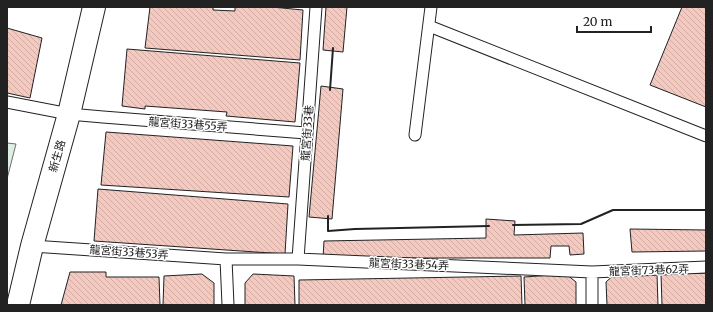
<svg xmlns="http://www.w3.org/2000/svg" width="713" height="312" font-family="Merriweather,'Noto Sans TC',serif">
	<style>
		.forest { fill: url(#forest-crowns); stroke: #6f6f6f }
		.building { fill: url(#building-back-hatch); stroke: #222 }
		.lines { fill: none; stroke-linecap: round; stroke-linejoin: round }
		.service-casing { stroke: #222; stroke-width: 13 }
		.tertiary-casing { stroke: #222; stroke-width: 24 }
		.service { stroke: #fff; stroke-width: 11 }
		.tertiary { stroke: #fff; stroke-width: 22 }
		.wall { stroke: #222; stroke-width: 2 }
		.labels { text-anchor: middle; stroke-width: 3; stroke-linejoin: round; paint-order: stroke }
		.street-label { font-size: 11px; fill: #222; stroke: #fff }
	</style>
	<defs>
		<pattern id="forest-crowns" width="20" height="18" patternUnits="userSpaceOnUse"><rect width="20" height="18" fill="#e0efe3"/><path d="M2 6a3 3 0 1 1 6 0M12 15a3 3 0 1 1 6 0" fill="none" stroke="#c0cdc2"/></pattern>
		<pattern id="building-back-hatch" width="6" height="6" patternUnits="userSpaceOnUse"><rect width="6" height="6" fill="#f3c9c0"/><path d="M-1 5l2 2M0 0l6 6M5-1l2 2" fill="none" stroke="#d0aca5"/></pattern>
	</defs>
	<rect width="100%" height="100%" fill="#fff"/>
	<path class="forest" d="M 7,143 L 16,144 L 7,179 Z"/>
	<path class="building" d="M 150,7 L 213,7 L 213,10 L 235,11 L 235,7 L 272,7 L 303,10 L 300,60 L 145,48 Z
		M 326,7 L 347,7 L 343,52 L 323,50 Z
		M 682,7 L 706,7 L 706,107 L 650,85 Z
		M 7,28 L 42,38 L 30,98 L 7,93 Z
		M 127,49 L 300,63 L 295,122 L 226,116 L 227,112 L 145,106 L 145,109 L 122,106 Z
		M 321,86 L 343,89 L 332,219 L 309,217 Z
		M 106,132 L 293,146 L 289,197 L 101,185 Z
		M 98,189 L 288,204 L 285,254 L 94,241 Z
		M 486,219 L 515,221 L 514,235 L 583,233 L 584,254 L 570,255 L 569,246 L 551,246 L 550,258 L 323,258 L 324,241 L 486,238 Z
		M 630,229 L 706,230 L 706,251 L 632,252 Z
		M 70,272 L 106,272 L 106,277 L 159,277 L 160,305 L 61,305 Z
		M 616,273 L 657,274 L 658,305 L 607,305 L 606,282 Z
		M 706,273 L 706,305 L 662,305 L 661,274 Z
		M 202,274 L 214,283 L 214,305 L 163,305 L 164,276 Z
		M 253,274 L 294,276 L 295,305 L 245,305 L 245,283 Z
		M 566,274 L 576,282 L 576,305 L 525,305 L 524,277 Z
		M 521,276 L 522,305 L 299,305 L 299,280 Z"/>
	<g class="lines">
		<g class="service-casing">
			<path id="service" d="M 429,26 L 706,136
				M 7,102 L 69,114 L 103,117 L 306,133
				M 415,135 L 431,7
				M 32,246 L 226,259 L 298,259 L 592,272 L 706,267
				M 226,259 L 228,305
				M 298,259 L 316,7
				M 592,272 L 592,305"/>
		</g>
		<g class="tertiary-casing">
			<path id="tertiary" d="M 18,305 L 32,246 L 69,114 L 94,7"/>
		</g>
		<use href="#service" class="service"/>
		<use href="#tertiary" class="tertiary"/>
		<path class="wall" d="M 330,90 L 333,48
			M 328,216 L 328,231 L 355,229 L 489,226
			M 513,225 L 581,224 L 613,210 L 706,210"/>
	</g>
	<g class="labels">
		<g class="street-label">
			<text transform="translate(188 124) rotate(4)" y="4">龍宮街33巷55弄</text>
			<text transform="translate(307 133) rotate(-86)" y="4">龍宮街33巷</text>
			<text transform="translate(57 156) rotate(-74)" y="4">新生路</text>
			<text transform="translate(129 252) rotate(4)" y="4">龍宮街33巷53弄</text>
			<text transform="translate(409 264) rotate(2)" y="4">龍宮街33巷54弄</text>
			<text transform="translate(649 270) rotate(-2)" y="4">龍宮街73巷62弄</text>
		</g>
	</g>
	<rect width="713" height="312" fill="none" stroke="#222222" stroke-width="16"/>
	<path d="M577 26v6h74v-6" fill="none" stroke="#222222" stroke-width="2"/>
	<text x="583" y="26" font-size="12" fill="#222222" stroke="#ffffff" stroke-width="3" paint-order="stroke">20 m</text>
</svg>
